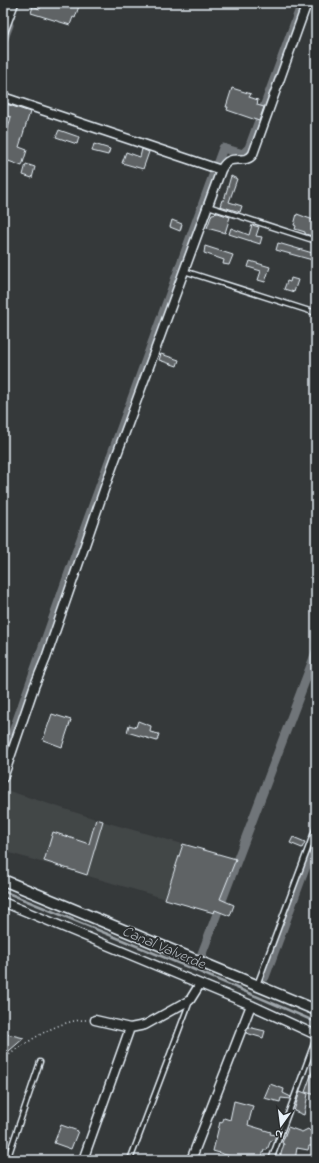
<svg xmlns="http://www.w3.org/2000/svg" width="319" height="1163" font-family="'Indie Flower',sans-serif">
	<style>
		.built { fill: #424647 }
		.lines { fill: none; stroke-linecap: round; stroke-linejoin: round }
		.stream { stroke: #a0a7ac; stroke-width: 2.5 }
		.canal { stroke: #707579; stroke-width: 9 }
		.building { fill: #5f6365; stroke: #e8f1f8 }
		.service-casing { stroke: #e8f1f8; stroke-width: 7 }
		.minor-casing { stroke: #e8f1f8; stroke-width: 11 }
		.tertiary-casing { stroke: #e8f1f8; stroke-width: 13 }
		.path { stroke: #e8f1f8; stroke-width: 1.5; stroke-dasharray: 1 3; stroke-linecap: butt }
		.service { stroke: #2a2d2e; stroke-width: 4 }
		.minor { stroke: #2a2d2e; stroke-width: 8 }
		.tertiary { stroke: #2a2d2e; stroke-width: 10 }
		.labels { text-anchor: middle; stroke-width: 3.5; stroke-linejoin: round; paint-order: stroke }
		.water-label { font-size: 15px; font-style: italic; fill: #acb3b8; stroke: #2a2d2e }
	</style>
	<rect width="100%" height="100%" fill="#35393a"/>
	<filter id="ink" filterUnits="userSpaceOnUse"><feTurbulence type="fractalNoise" baseFrequency=".025" numOctaves="2"/><feDisplacementMap in="SourceGraphic" scale="8" xChannelSelector="R" yChannelSelector="G"/><feConvolveMatrix kernelMatrix="1 2 1 2 8 2 1 2 1" color-interpolation-filters="sRGB"/></filter>
	<g filter="url(#ink)">
		<path class="built" d="M 6,790 L 105,822 L 236,859 L 214,913 L 3,851 L 3,801 Z"/>
		<g class="lines">
			<path class="stream" d="M 3,891 L 195,970 L 316,1022"/>
			<path class="canal" d="M 3,41 L 9,25
				M 3,760 L 84,530 L 223,148 L 243,154 L 249,148 L 302,3
				M 201,956 L 316,652
				M 265,977 L 316,839"/>
		</g>
		<path class="building" d="M 42,3 L 70,3 L 79,6 L 75,18 L 73,17 L 70,25 L 31,13 L 33,6 L 40,9 Z
			M 232,88 L 251,94 L 249,97 L 258,100 L 257,105 L 264,107 L 259,121 L 227,110 L 228,107 L 226,107 Z
			M 6,104 L 30,112 L 19,147 L 27,150 L 22,166 L 3,159 L 7,144 L 4,143 L 11,117 L 3,115 Z
			M 59,130 L 79,137 L 77,144 L 56,137 Z
			M 94,144 L 110,149 L 108,155 L 92,151 Z
			M 142,149 L 149,152 L 143,169 L 122,163 L 126,152 L 140,157 Z
			M 26,164 L 35,167 L 32,178 L 23,175 Z
			M 231,176 L 237,179 L 229,202 L 242,206 L 240,212 L 220,206 L 222,200 L 224,200 Z
			M 218,213 L 230,217 L 225,233 L 207,228 L 212,214 Z
			M 297,214 L 316,221 L 316,237 L 305,234 L 305,232 L 295,229 L 296,226 L 294,225 Z
			M 172,220 L 182,224 L 180,231 L 170,227 Z
			M 252,225 L 259,227 L 256,236 L 262,237 L 260,244 L 229,234 L 231,228 L 249,235 Z
			M 278,243 L 316,254 L 316,261 L 276,250 Z
			M 205,246 L 233,255 L 229,265 L 223,264 L 224,260 L 204,253 Z
			M 250,261 L 270,267 L 265,282 L 258,280 L 261,271 L 248,267 Z
			M 291,278 L 298,280 L 294,292 L 284,289 L 287,281 L 290,282 Z
			M 161,354 L 179,360 L 177,366 L 159,360 Z
			M 52,714 L 71,720 L 62,747 L 43,740 Z
			M 138,721 L 151,726 L 150,732 L 159,734 L 157,741 L 127,732 L 129,725 L 136,727 Z
			M 96,819 L 103,821 L 87,875 L 44,861 L 53,832 L 89,844 Z
			M 293,837 L 305,842 L 302,848 L 290,843 Z
			M 183,844 L 236,859 L 220,899 L 234,905 L 230,916 L 215,910 L 214,913 L 165,899 Z
			M 248,1027 L 265,1031 L 263,1038 L 246,1033 Z
			M 3,1033 L 24,1038 L 3,1056 Z
			M 315,1064 L 316,1064 L 316,1095 L 305,1092 Z
			M 270,1084 L 284,1089 L 283,1093 L 291,1097 L 290,1099 L 281,1098 L 280,1102 L 264,1098 Z
			M 300,1091 L 308,1094 L 304,1115 L 294,1111 Z
			M 234,1101 L 253,1106 L 248,1125 L 271,1132 L 270,1134 L 276,1135 L 274,1141 L 271,1140 L 267,1150 L 264,1150 L 261,1160 L 243,1160 L 213,1151 L 220,1122 L 222,1123 L 224,1118 L 230,1120 Z
			M 61,1125 L 78,1131 L 71,1149 L 54,1143 Z
			M 288,1127 L 302,1132 L 308,1129 L 313,1134 L 311,1139 L 314,1140 L 313,1146 L 309,1146 L 308,1150 L 297,1148 L 295,1160 L 279,1160 L 284,1144 L 282,1143 Z"/>
		<g class="lines">
			<g class="service-casing">
				<path id="service" d="M 208,206 L 316,241
					M 184,271 L 316,313
					M 257,985 L 316,827
					M 7,1160 L 40,1062
					M 130,1160 L 190,1001
					M 271,1160 L 316,1038"/>
			</g>
			<g class="minor-casing">
				<path id="minor" d="M 3,32 L 14,3
					M 3,97 L 221,170
					M 3,778 L 34,687 L 46,658 L 105,487 L 221,170 C 231,150 244,167 253,154 L 307,3
					M 3,902 L 251,1005 L 316,1035
					M 95,1020 L 130,1028 L 145,1025 L 190,1000 L 200,984
					M 83,1160 L 130,1028
					M 191,1160 L 251,1005"/>
			</g>
			<g class="tertiary-casing">
				<path id="tertiary" d="M 3,880 L 316,1010"/>
			</g>
			<path class="path" d="M 3,1059 C 26,1043 58,1019 87,1020"/>
			<use href="#service" class="service"/>
			<use href="#minor" class="minor"/>
			<use href="#tertiary" class="tertiary"/>
		</g>
	</g>
	<g class="labels">
		<g class="water-label">
			<text transform="translate(164 947) rotate(23)" y="5">Canal Valverde</text>
		</g>
	</g>
	<rect width="319" height="1163" fill="none" stroke="#2a2d2e" stroke-width="16"/>
	<rect x="8" y="8" width="303" height="1147" fill="none" stroke="#e8f1f8" stroke-width="1.5" filter="url(#ink)"/>
	<g transform="translate(281 1125) rotate(194)" stroke="#2a2d2e" stroke-width="3" paint-order="stroke">
	<path d="M0-3L7 15L0 10L-7 15Z" fill="#e8f1f8"/>
	<text y="-6" font-size="11" font-weight="bold" text-anchor="middle" fill="#e8f1f8">N</text>
	</g>
</svg>
